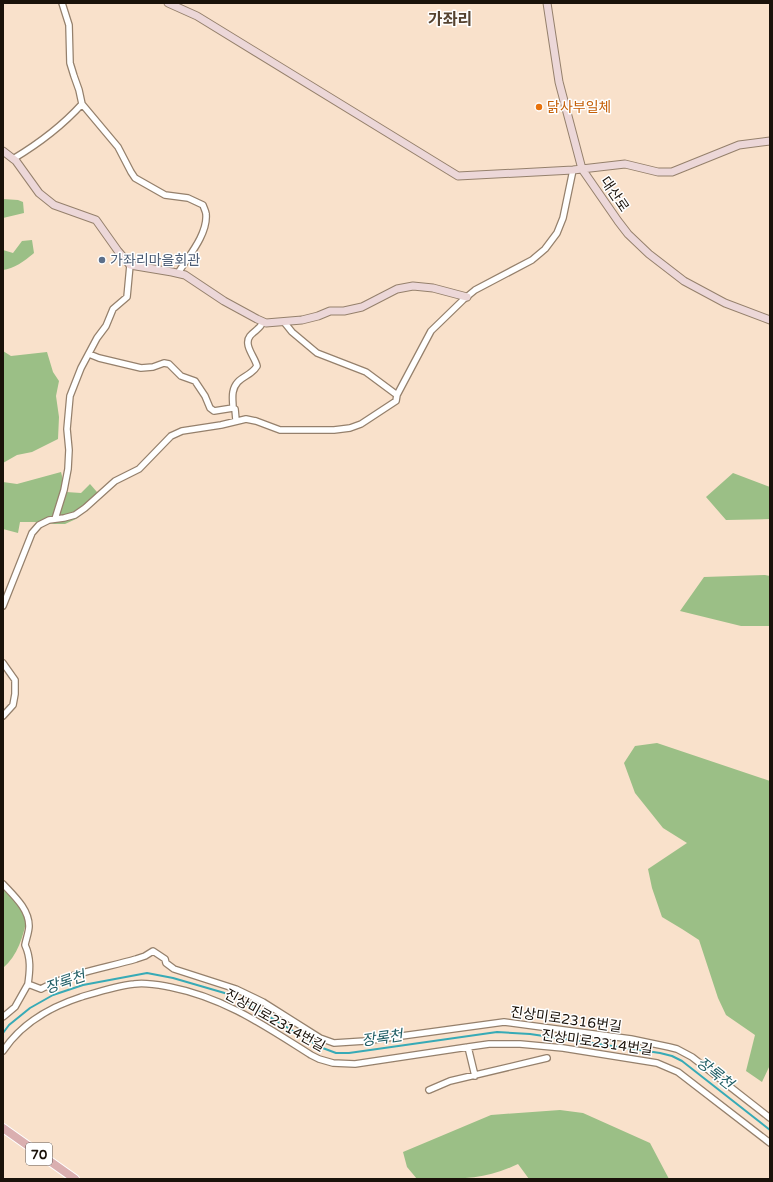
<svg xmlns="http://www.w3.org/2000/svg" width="773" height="1182" font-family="'Varela Round','Noto Sans KR',sans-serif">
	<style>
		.green { fill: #9bbf86 }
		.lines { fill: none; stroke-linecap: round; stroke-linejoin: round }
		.stream { stroke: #37aab6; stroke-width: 2 }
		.street-casing { stroke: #95806c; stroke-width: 8 }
		.secondary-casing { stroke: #95806c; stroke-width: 9 }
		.primary-casing { stroke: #fff; stroke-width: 10 }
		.street { stroke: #fff; stroke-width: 5.5 }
		.secondary { stroke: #ecd7d8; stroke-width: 7 }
		.primary { stroke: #daafb0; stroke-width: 8 }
		.food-dot { fill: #e8710a; stroke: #fff; stroke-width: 1.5 }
		.service-dot { fill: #5c6f8a; stroke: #fff; stroke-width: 1.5 }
		.labels { text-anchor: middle; stroke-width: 3; stroke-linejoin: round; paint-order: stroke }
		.shield { fill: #fff; stroke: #5f5954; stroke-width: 1 }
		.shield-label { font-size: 13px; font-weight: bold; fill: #1a120a }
		.food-label { font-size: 14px; fill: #c56008; stroke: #fff; text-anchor: start }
		.street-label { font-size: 14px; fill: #1a120a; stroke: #fff }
		.service-label { font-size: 14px; fill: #4e5e75; stroke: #fff; text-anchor: start }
		.water-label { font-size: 15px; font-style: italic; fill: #225f66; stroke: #fff }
		.quarter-label { font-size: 16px; font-weight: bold; fill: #564330; stroke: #fff }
	</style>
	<rect width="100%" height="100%" fill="#f9e1cb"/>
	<path class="green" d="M 3,199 L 18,200 L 23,202 L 24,213 L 3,218 Z
		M 32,240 L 34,253 C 26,260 14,269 3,270 L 3,250 L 13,253 L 22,241 Z
		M 3,351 L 11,356 L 47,352 L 53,372 L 59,381 L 56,396 L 59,417 L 58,439 L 32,452 L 17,455 L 3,463 Z
		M 61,472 L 66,492 L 81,493 L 90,484 L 97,492 L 97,502 L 76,519 L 65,524 L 54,524 L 45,522 L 20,522 L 18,533 L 3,529 L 3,482 L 17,484 Z
		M 733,473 L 770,487 L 770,519 L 726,520 L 706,497 Z
		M 765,575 L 770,576 L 770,626 L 741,626 L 680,611 L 704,577 Z
		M 657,743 L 770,781 L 770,1065 L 762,1082 L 746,1071 L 755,1035 L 726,1015 L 718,998 L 699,940 L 682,929 L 662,917 L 652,888 L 648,869 L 687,843 L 663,828 L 635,793 L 624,763 L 635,746 Z
		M 3,886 L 14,898 L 27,918 C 23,937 18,955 3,968 Z
		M 560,1110 L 583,1113 L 650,1143 L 669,1179 L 529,1179 L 518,1164 C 483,1181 455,1179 417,1179 L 407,1167 L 403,1152 L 491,1115 Z"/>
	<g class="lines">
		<path class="stream" d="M 3,1033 L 9,1025 L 30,1008 L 53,995 L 83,985 L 147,973 L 173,978 L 228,994 L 253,1007 L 320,1047 L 336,1053 L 349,1053 L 497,1032 L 530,1034 L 660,1053 L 672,1056 L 682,1061 L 770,1130"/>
		<g class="street-casing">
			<path id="street" d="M 62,3 L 69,25 L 70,63 L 74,76 L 79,90 L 82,104 L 118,147 L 131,172 L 135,178 L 165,195 L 188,198 L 203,205 C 204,208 206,212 206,214 C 208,234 188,257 178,273
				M 13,159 C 38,144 63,125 82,104
				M 284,322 L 292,332 L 317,353 L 366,372 L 397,395
				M 89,354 L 99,358 L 141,368 L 153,367 L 164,363 L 169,364 L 181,376 L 195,381 L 205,396 L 210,408 L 214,411 L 233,408
				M 236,420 L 235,409 L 233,408 C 233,403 232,397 233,392 C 236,376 250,378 257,366 C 255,357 243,345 250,336 C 255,330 260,329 263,322
				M 55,519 L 64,490 L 68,469 L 69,450 L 67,429 L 70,396 L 81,368 L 97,338 L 106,326 L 113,309 L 127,297 L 130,265
				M 3,606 L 32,533 L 39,525 L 49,520 L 64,518 L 75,515 L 85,508 L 115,481 L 139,469 L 171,436 L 182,431 L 221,425 L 246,419 L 256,421 L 280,430 L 334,430 L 350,428 L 361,424 L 396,401 L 397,395 L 431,331 L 463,300 L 475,290 L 532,260 L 545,249 L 557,233 L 563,218 L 573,170
				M 3,663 L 15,680 L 15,694 L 13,705 L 3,716
				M 3,884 C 14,896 29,909 29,926 C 29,932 26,939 25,945 C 31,958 30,970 28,984
				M 3,1017 L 15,1007 L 28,984 L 41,989 C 70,973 105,968 136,959 L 145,956 L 153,951 L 165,959 L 166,963 L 174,969 L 236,989 L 263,1002 L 320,1038 L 334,1043 L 365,1041 L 504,1022 L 631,1039 L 669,1047 L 677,1049 L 692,1057 L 770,1118
				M 468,1047 L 475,1076
				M 3,1051 C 21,1024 50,1007 81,997 C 98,992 116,986 134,984 C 146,982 159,985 170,987 C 225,998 265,1026 311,1055 L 319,1059 L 333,1063 L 355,1064 L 468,1047 L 489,1044 L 520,1044 L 563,1048 L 657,1063 L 678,1072 L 770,1143
				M 429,1090 L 450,1081 L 547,1058"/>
		</g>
		<g class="secondary-casing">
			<path id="secondary" d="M 168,3 L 197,16 L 458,176 L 573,170 L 625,164 L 658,172 L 672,172 L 739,145 L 770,141
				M 547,3 L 559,82 L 582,169 L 618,221 L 628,234 L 649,254 L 684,281 L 725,303 L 770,320
				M 3,151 L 16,161 L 39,193 L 54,205 L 96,220 L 118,251 L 130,265 L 172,272 L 185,275 L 224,301 L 257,319 L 266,323 L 302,320 L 318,316 L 330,311 L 344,311 L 362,307 L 397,289 L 413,286 L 433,288 L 467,297"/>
		</g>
		<g class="primary-casing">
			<path id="primary" d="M 3,1128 L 75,1179"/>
		</g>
		<use href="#street" class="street"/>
		<use href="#secondary" class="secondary"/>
		<use href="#primary" class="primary"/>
	</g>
	<circle class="food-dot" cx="539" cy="107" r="4"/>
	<circle class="service-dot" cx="102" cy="260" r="4"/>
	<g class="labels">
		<rect class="shield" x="26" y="1143" width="26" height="22" rx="3"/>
		<g class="shield-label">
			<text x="39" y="1159">70</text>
		</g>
		<g class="food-label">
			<text x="547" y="112">닭사부일체</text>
		</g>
		<g class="street-label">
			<text transform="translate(615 194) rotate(56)" y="5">대산로</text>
			<text transform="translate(566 1019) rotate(8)" y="5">진상미로2316번길</text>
			<text transform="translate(275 1020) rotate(29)" y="5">진상미로2314번길</text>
			<text transform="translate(597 1042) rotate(8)" y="5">진상미로2314번길</text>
		</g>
		<g class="service-label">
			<text x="110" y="265">가좌리마을회관</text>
		</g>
		<g class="water-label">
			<text transform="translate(65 982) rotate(-19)" y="5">장록천</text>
			<text transform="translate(382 1038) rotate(-8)" y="5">장록천</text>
			<text transform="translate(715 1073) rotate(38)" y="5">장록천</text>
		</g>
		<g class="quarter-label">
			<text x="450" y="25">가좌리</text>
		</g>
	</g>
	<rect width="773" height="1182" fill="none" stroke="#1a120a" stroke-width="8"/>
</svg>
